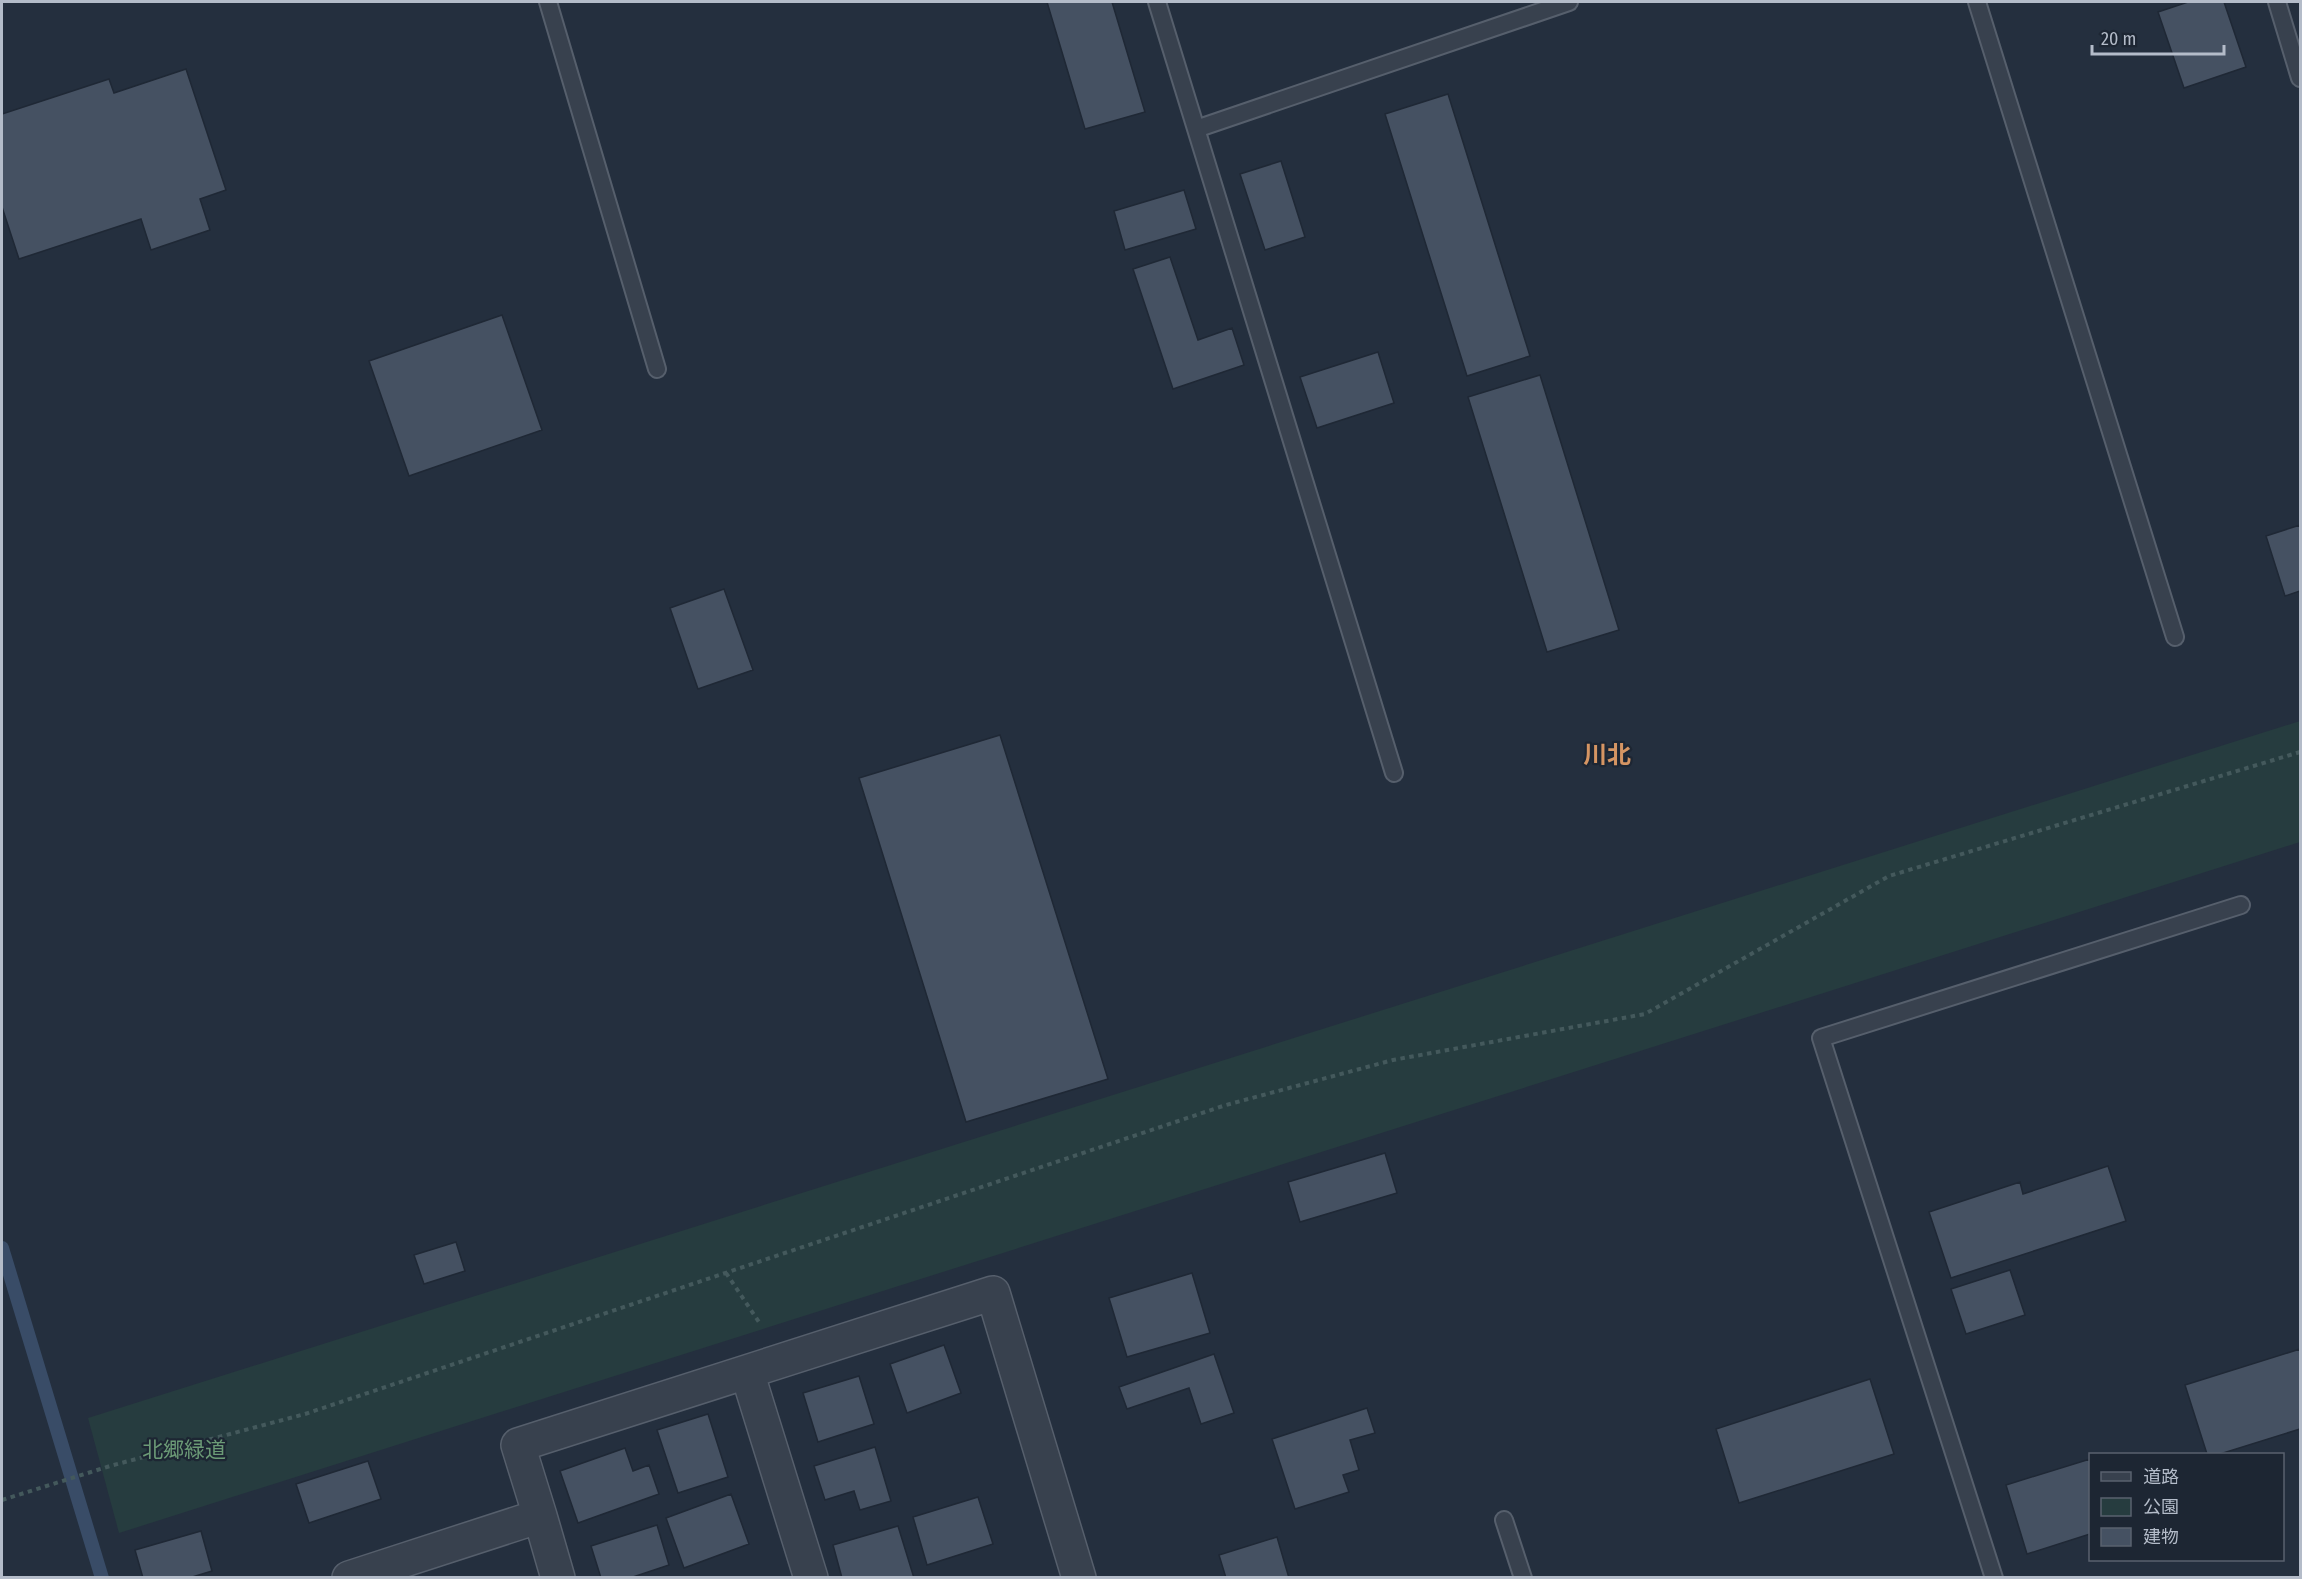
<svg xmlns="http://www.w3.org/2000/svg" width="2302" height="1579" font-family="'Fira Sans Condensed','Noto Sans JP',sans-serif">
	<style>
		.green { fill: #263c3f }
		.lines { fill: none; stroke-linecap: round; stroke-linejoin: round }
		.stream { stroke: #394c67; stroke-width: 14 }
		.building { fill: #455162; stroke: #1f2835; stroke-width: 1.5 }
		.lane-casing { stroke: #565f6c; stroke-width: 20 }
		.street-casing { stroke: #565f6c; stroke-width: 36 }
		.path { stroke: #44595c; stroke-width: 4; stroke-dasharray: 4.5 4.5; stroke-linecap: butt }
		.lane { stroke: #38414e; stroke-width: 16 }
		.street { stroke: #38414e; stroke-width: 33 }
		.labels { text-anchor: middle; stroke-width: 4.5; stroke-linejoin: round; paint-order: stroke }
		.park-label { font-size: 21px; fill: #6b9a76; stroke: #1d2633 }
		.quarter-label { font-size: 24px; font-weight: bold; fill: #d59563; stroke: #1d2633 }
	</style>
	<rect width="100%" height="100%" fill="#242f3e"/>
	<path class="green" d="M 2300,721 L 2300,842 L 119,1533 L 88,1418 Z"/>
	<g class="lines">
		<path class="stream" d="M 2,1248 L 102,1578"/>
	</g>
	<path class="building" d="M 1047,2 L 1112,2 L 1145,112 L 1085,129 Z
		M 2188,2 L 2224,2 L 2246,67 L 2184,88 L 2158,12 Z
		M 186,69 L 226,190 L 200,199 L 210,230 L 151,250 L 141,219 L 19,259 L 2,207 L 2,114 L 109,79 L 114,93 Z
		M 1448,94 L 1530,356 L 1467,376 L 1385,114 Z
		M 1281,161 L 1305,237 L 1265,250 L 1240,174 Z
		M 1184,190 L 1196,229 L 1125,250 L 1114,211 Z
		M 1170,257 L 1198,340 L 1232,328 L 1244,365 L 1173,389 L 1133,269 Z
		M 502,315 L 542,430 L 409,476 L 369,361 Z
		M 1378,352 L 1394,403 L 1317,428 L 1300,377 Z
		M 1540,375 L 1619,630 L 1547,652 L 1468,397 Z
		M 2300,525 L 2300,591 L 2285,596 L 2266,536 Z
		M 724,589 L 753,670 L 698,689 L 670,608 Z
		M 1000,735 L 1108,1079 L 966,1122 L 859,778 Z
		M 1385,1153 L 1397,1193 L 1300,1222 L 1288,1182 Z
		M 2108,1166 L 2126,1221 L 1951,1278 L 1929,1212 L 2020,1182 L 2023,1194 Z
		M 456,1242 L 465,1271 L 424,1284 L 414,1255 Z
		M 2010,1270 L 2025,1315 L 1966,1334 L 1951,1289 Z
		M 1192,1273 L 1210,1333 L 1127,1357 L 1109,1298 Z
		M 944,1345 L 961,1393 L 907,1413 L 890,1364 Z
		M 2300,1349 L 2300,1429 L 2220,1454 L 2207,1454 L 2185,1385 Z
		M 1214,1354 L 1234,1413 L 1201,1424 L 1189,1388 L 1127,1409 L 1119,1387 Z
		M 859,1376 L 874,1424 L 818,1442 L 803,1393 Z
		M 1870,1379 L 1894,1454 L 1739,1503 L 1716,1429 Z
		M 1367,1408 L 1375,1433 L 1350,1440 L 1359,1470 L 1343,1475 L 1349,1492 L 1295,1509 L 1272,1439 Z
		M 708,1414 L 728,1477 L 678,1493 L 657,1430 Z
		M 875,1447 L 891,1501 L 860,1510 L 854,1491 L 825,1500 L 814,1466 Z
		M 625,1448 L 633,1471 L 649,1465 L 659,1494 L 578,1523 L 560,1471 Z
		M 2090,1459 L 2090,1534 L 2027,1554 L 2006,1485 Z
		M 368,1461 L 381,1499 L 309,1523 L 296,1484 Z
		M 731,1494 L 749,1544 L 684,1568 L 666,1518 Z
		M 978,1497 L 993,1544 L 927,1565 L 913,1517 Z
		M 657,1525 L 669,1565 L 630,1578 L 601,1578 L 591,1546 Z
		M 898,1526 L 914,1578 L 842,1578 L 833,1545 Z
		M 201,1531 L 212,1571 L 189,1578 L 143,1578 L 135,1550 Z
		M 1277,1537 L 1289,1578 L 1226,1578 L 1219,1555 Z"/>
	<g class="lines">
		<g class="lane-casing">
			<path id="lane" d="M 548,2 L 657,369
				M 1157,2 L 1394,773
				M 1977,2 L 2175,637
				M 2277,2 L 2300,78
				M 1196,129 L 1569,2
				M 1504,1520 L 1523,1578
				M 1994,1578 L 1821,1038 L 2241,905"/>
		</g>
		<g class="street-casing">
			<path id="street" d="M 747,1372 L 811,1578
				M 540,1516 L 558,1578
				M 349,1578 L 540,1516 L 518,1445 L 993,1293 L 1079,1578"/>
		</g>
		<path class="path" d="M 726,1273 L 761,1325
			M 2,1500 L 110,1466 L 305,1414 L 1226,1105 L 1393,1060 L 1645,1014 L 1889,876 L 2300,752"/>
		<use href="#lane" class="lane"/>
		<use href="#street" class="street"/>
	</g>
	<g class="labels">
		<g class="park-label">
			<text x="184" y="1457">北郷緑道</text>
		</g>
		<g class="quarter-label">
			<text x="1607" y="763">川北</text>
		</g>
	</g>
	<rect width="2302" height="1579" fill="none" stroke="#b4bcc9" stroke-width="6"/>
	<rect x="2089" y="1453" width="195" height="108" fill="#1d2633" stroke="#59626f" stroke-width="1.5"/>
	<rect x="2101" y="1472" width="30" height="9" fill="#38414e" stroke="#59626f" stroke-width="1.5"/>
	<text x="2143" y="1483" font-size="18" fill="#b4bcc9">道路</text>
	<rect x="2101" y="1498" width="30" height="18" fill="#263c3f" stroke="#59626f" stroke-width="1.5"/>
	<text x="2143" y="1513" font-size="18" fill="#b4bcc9">公園</text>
	<rect x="2101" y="1528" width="30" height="18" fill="#455162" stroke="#59626f" stroke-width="1.5"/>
	<text x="2143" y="1543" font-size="18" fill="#b4bcc9">建物</text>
	<path d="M2092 45v9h132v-9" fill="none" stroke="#b4bcc9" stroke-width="3"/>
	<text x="2101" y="45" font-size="18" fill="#b4bcc9" stroke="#1d2633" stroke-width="4.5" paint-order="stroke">20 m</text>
</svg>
